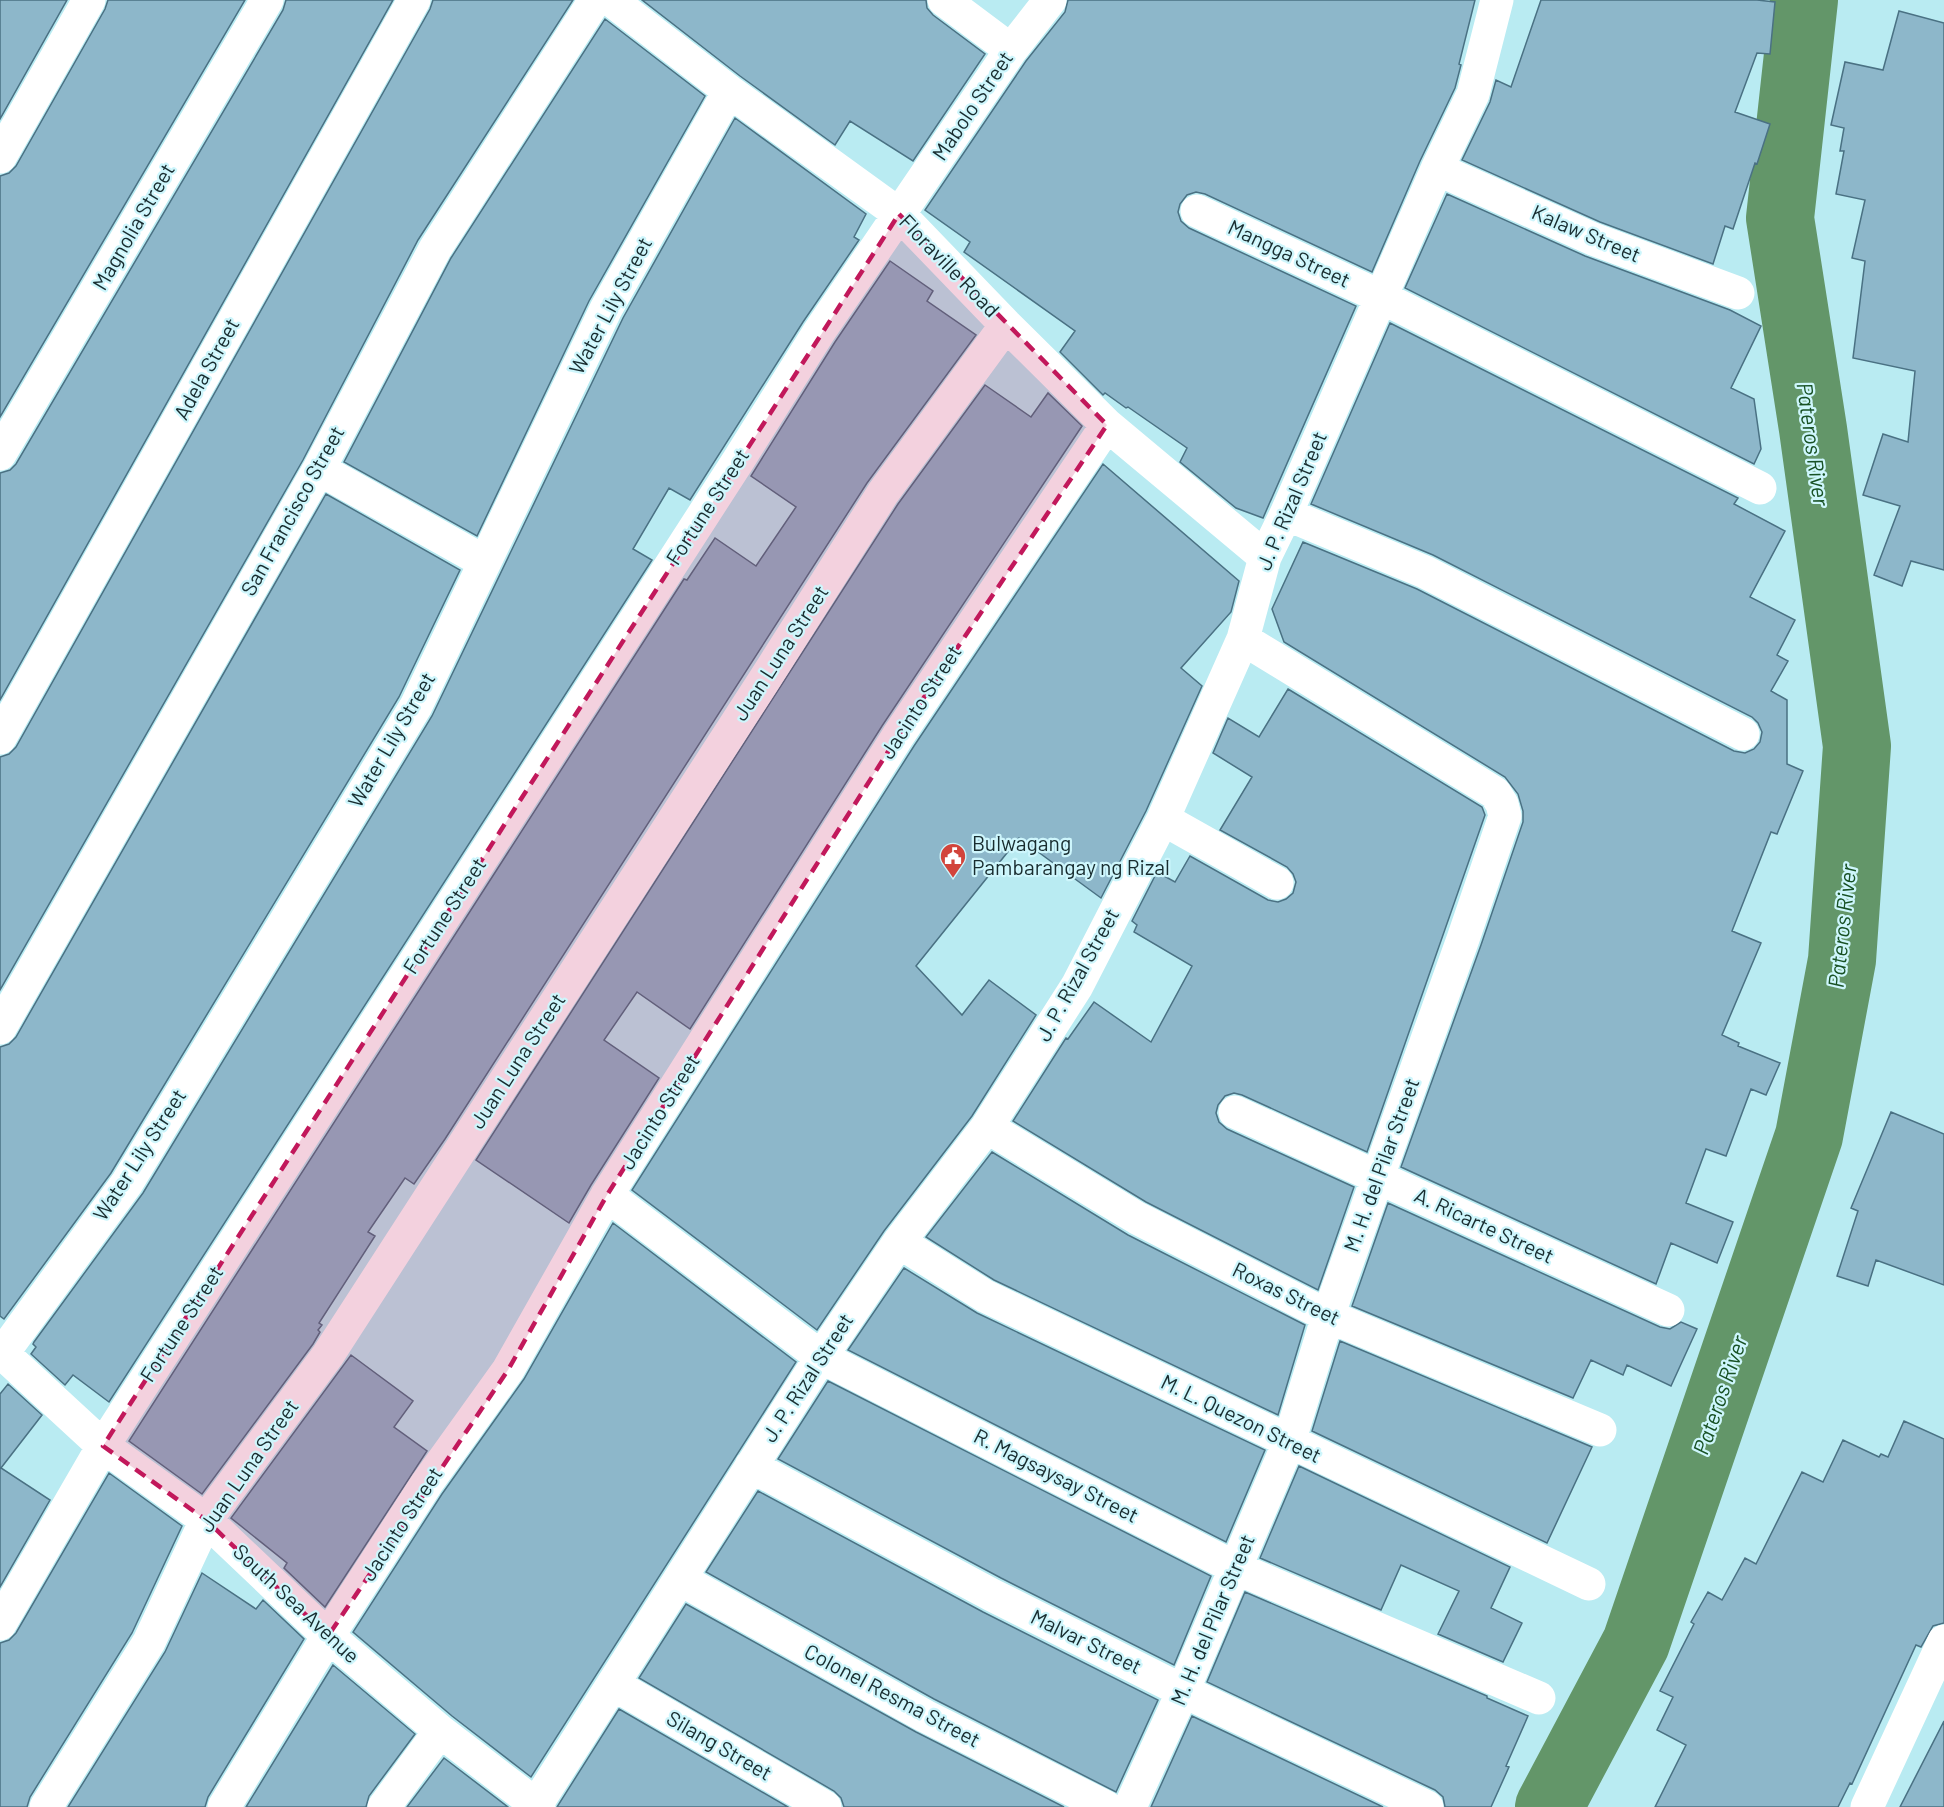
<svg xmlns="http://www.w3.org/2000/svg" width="1944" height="1807" font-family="Barlow,sans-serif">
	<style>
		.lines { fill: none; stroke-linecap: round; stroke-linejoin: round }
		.river { stroke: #639669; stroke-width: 68 }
		.building { fill: #8db7ca; stroke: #4a7183; stroke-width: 1.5 }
		.minor { stroke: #fff; stroke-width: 33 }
		.marked { fill: #c2185b; fill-opacity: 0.2; stroke: #c2185b; stroke-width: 4.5; stroke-dasharray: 12 8; stroke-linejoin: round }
		.labels { text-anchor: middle; stroke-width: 4.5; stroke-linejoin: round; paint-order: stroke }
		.street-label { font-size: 21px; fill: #182c2f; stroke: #cef6fc }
		.poi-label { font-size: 21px; fill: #182c2f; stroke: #cef6fc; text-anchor: start }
		.water-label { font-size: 22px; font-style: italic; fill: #185124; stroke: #cef6fc }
	</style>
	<rect width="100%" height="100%" fill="#b9ebf2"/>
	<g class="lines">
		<path class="river" d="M 1549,1807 L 1636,1643 L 1809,1136 L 1842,960 L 1857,746 L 1813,429 L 1780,218 L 1804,0"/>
	</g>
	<path class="building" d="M 0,0 L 67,0 L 0,119 Z
		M 108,0 L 245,0 L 0,417 L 0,176 L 9,173 L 16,166 L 105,9 Z
		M 286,0 L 393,0 L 0,700 L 0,473 L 10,470 L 16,464 L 283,10 Z
		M 433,0 L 573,0 L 418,240 L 303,460 L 0,990 L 0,757 L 9,754 L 16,747 L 430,9 Z
		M 642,0 L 926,0 L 927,8 L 933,15 L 985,54 L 913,161 L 850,121 L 835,145 L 740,76 Z
		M 1068,0 L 1475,0 L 1459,64 L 1461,65 L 1455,88 L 1420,161 L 1372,272 L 1205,194 L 1196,192 L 1187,195 L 1180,204 L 1178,212 L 1181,221 L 1189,228 L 1356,306 L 1263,518 L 1236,508 L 1180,462 L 1187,448 L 1128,407 L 1126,408 L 1105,393 L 1103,395 L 1060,352 L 1075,331 L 964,252 L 970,242 L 925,210 L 1026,61 L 1065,12 Z
		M 1541,0 L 1757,0 L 1775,2 L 1770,54 L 1757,53 L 1735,112 L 1770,124 L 1757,164 L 1755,163 L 1733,229 L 1725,226 L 1713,264 L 1600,222 L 1462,160 L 1490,102 L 1496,80 L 1511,87 Z
		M 1899,11 L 1944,23 L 1944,570 L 1911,561 L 1902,586 L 1874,575 L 1900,506 L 1863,495 L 1883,434 L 1908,442 L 1915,371 L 1853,358 L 1865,261 L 1852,258 L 1865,200 L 1836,194 L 1844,151 L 1840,151 L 1844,128 L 1831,125 L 1845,62 L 1883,70 Z
		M 605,19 L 705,96 L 589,301 L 477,536 L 344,462 L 451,258 Z
		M 735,118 L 866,214 L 854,237 L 859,240 L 803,322 L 690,500 L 669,488 L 633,549 L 652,560 L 109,1402 L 73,1375 L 65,1385 L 31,1354 L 36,1347 L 33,1344 L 34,1342 L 143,1193 L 432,716 L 623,318 Z
		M 1447,194 L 1585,256 L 1730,310 L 1761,326 L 1731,388 L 1754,399 L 1761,449 L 1754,464 L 1405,288 Z
		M 890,261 L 933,291 L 927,301 L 976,335 L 867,483 L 445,1139 L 414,1184 L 405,1178 L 368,1232 L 375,1236 L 319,1323 L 322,1325 L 318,1330 L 320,1332 L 313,1344 L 202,1494 L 129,1441 L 684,579 L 687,580 L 715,538 L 756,566 L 796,507 L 751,476 L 835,342 Z
		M 1390,323 L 1738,498 L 1734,504 L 1785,531 L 1750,597 L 1795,620 L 1777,655 L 1788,661 L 1771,691 L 1787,700 L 1787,764 L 1803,771 L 1777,834 L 1771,832 L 1732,931 L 1761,943 L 1722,1035 L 1739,1043 L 1738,1046 L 1780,1063 L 1766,1095 L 1751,1089 L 1726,1156 L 1706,1149 L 1686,1203 L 1733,1222 L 1717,1263 L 1671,1243 L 1656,1284 L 1401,1167 L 1481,945 L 1523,822 L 1523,811 L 1518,794 L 1505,777 L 1284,642 L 1272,609 L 1303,542 L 1417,589 L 1734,751 L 1745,753 L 1754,749 L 1760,742 L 1762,732 L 1758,723 L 1752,717 L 1433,555 L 1311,504 Z
		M 985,385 L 1031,417 L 1048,393 L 1082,426 L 882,726 L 690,1029 L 637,992 L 604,1040 L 659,1078 L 591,1185 L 569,1223 L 476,1160 L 898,504 Z
		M 1103,464 L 1239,581 L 1231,612 L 1181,668 L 1202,686 L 1146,811 L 1101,898 L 1019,838 L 916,966 L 962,1015 L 989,980 L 1036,1015 L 972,1116 L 884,1231 L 817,1330 L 632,1190 L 914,746 Z
		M 326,494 L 460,570 L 399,697 L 111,1173 L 4,1319 L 0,1316 L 0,1047 L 9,1044 L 16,1037 Z
		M 1288,689 L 1482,807 L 1485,815 L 1367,1152 L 1242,1095 L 1234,1093 L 1225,1096 L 1218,1105 L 1216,1113 L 1219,1122 L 1227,1129 L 1354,1187 L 1318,1290 L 1146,1202 L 1013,1121 L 1066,1038 L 1068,1039 L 1094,1002 L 1151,1042 L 1192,966 L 1134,932 L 1137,925 L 1132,921 L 1157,872 L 1175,882 L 1190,856 L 1268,900 L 1278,902 L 1286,899 L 1293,893 L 1296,882 L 1293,874 L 1287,867 L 1220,830 L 1252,777 L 1213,753 L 1228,718 L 1259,737 Z
		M 1891,1112 L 1944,1134 L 1944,1285 L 1876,1260 L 1868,1286 L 1837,1276 L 1858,1211 L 1851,1208 Z
		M 992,1152 L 1128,1235 L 1305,1325 L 1278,1415 L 994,1280 L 926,1237 Z
		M 1388,1203 L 1660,1327 L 1670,1329 L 1681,1322 L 1697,1329 L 1671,1386 L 1627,1365 L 1623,1375 L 1591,1360 L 1573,1398 L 1352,1306 Z
		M 613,1223 L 796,1362 L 531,1777 L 452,1716 L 353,1632 L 442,1494 L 524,1379 Z
		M 904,1268 L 977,1313 L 1265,1450 L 1226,1542 L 848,1350 Z
		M 1340,1341 L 1592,1447 L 1547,1543 L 1312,1431 Z
		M 351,1355 L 413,1401 L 394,1427 L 427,1451 L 325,1607 L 284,1568 L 287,1563 L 231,1518 Z
		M 828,1381 L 1211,1576 L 1174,1665 L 1001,1578 L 778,1459 Z
		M 8,1384 L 42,1415 L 1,1468 L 50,1500 L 0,1587 L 0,1394 Z
		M 1904,1421 L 1944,1439 L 1944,1623 L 1933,1626 L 1921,1647 L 1916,1645 L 1852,1784 L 1850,1783 L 1838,1807 L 1655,1807 L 1686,1745 L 1657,1730 L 1673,1697 L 1660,1691 L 1694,1624 L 1691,1622 L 1708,1592 L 1722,1600 L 1745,1558 L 1756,1564 L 1802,1472 L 1823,1482 L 1843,1440 L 1879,1457 L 1881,1454 L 1888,1457 Z
		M 1299,1466 L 1510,1567 L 1491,1608 L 1522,1623 L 1503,1662 L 1438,1634 L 1459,1591 L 1401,1565 L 1381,1610 L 1260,1558 Z
		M 109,1473 L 182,1526 L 132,1633 L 30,1797 L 27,1807 L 0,1807 L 0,1643 L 9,1640 L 16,1633 Z
		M 758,1491 L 983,1612 L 1158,1700 L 1116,1792 L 934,1699 L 706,1572 Z
		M 202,1573 L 256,1609 L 263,1600 L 304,1639 L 208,1797 L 205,1807 L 68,1807 L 165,1652 Z
		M 1245,1592 L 1487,1696 L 1487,1698 L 1528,1716 L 1506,1766 L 1509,1767 L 1491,1807 L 1445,1807 L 1443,1797 L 1435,1790 L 1207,1682 Z
		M 686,1604 L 916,1732 L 1064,1807 L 844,1807 L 841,1798 L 834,1791 L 639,1678 Z
		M 333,1665 L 415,1734 L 369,1796 L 366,1807 L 246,1807 Z
		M 619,1709 L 788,1807 L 557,1807 Z
		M 1192,1716 L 1383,1807 L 1151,1807 Z
		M 1944,1721 L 1944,1807 L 1900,1807 Z
		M 444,1758 L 508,1807 L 407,1807 Z"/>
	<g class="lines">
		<path class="minor" d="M 611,0 L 729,91 L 899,214 L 1006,325 L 1107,425 L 1265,557
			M 944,0 L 1011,50
			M 0,157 L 89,0
			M 1437,169 L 1593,239 L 1738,293
			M 1197,211 L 1381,297 L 1760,488
			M 0,454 L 267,0
			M 319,469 L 485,562
			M 1286,514 L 1425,572 L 1743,734
			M 0,738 L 414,0
			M 1163,819 L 1277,883
			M 0,1028 L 319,469 L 435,249 L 595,0
			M 1235,1112 L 1668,1310
			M 987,1127 L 1137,1218 L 1328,1316 L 1600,1430
			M 607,1195 L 821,1357 L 1236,1568 L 1539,1698
			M 899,1242 L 985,1296 L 1589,1584
			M 0,1351 L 103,1446 L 206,1520 L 328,1636 L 440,1731 L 539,1807
			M 0,1357 L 127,1183 L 416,706 L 606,309 L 729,91
			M 751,1466 L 992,1595 L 1183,1691 L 1427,1807
			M 680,1579 L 925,1716 L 1106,1807
			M 0,1624 L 103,1446 L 738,461 L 819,332 L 1011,50 L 1050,0
			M 613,1684 L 825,1807
			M 536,1805 L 821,1357 L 899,1242 L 987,1127 L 1077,986 L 1163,819 L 1243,639 L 1265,557 L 1286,514 L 1437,169 L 1473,94 L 1497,0
			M 46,1807 L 149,1642 L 206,1520 L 328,1355 L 763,682 L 883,493 L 1006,325
			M 224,1807 L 328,1636 L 427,1483 L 508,1370 L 607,1195 L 898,736 L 1107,425
			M 384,1807 L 440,1731
			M 1130,1807 L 1183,1691 L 1289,1442 L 1328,1316 L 1463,939 L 1505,816 L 1502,804 L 1495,793 L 1243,639
			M 1867,1807 L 1944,1641"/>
	</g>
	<path class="marked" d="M 899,214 L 1107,425 L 898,736 L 607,1195 L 508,1370 L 328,1636 L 206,1520 L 103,1446 Z"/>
	<defs>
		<g id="civic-pin" transform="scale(1.35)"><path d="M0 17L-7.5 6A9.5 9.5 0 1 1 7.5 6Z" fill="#d2443b" stroke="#cef6fc"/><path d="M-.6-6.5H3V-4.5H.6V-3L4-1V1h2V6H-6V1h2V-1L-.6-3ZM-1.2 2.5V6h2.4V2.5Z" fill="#fff"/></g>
	</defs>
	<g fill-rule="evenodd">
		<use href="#civic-pin" x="953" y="856"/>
	</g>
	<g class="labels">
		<g class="street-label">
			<text transform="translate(973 106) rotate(-56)" y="7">Mabolo Street</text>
			<text transform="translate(134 227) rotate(-60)" y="7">Magnolia Street</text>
			<text transform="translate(1586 234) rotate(23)" y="7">Kalaw Street</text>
			<text transform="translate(1289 254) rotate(25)" y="7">Mangga Street</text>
			<text transform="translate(949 266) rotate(46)" y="7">Floraville Road</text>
			<text transform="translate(611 306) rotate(-62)" y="7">Water Lily Street</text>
			<text transform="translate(207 369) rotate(-61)" y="7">Adela Street</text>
			<text transform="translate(1292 501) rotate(-67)" y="7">J. P. Rizal Street</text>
			<text transform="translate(708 507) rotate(-57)" y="7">Fortune Street</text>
			<text transform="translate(293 511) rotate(-61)" y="7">San Francisco Street</text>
			<text transform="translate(781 653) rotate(-57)" y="7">Juan Luna Street</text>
			<text transform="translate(921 702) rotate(-57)" y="7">Jacinto Street</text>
			<text transform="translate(392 740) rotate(-60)" y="7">Water Lily Street</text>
			<text transform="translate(445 916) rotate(-57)" y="7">Fortune Street</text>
			<text transform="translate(1078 975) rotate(-61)" y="7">J. P. Rizal Street</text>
			<text transform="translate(518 1061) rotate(-57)" y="7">Juan Luna Street</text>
			<text transform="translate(660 1112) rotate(-58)" y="7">Jacinto Street</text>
			<text transform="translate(140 1155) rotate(-57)" y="7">Water Lily Street</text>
			<text transform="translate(1382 1165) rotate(-70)" y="7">M. H. del Pilar Street</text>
			<text transform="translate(1484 1226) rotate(25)" y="7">A. Ricarte Street</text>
			<text transform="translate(1286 1294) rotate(26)" y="7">Roxas Street</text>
			<text transform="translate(182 1324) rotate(-57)" y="7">Fortune Street</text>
			<text transform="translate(808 1378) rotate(-57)" y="7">J. P. Rizal Street</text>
			<text transform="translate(1241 1419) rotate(26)" y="7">M. L. Quezon Street</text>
			<text transform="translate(249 1466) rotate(-55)" y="7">Juan Luna Street</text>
			<text transform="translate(1056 1476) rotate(27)" y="7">R. Magsaysay Street</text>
			<text transform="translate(402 1524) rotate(-57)" y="7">Jacinto Street</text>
			<text transform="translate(296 1604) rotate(43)" y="7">South Sea Avenue</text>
			<text transform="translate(1213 1620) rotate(-67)" y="7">M. H. del Pilar Street</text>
			<text transform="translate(1086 1642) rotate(26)" y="7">Malvar Street</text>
			<text transform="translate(892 1696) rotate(28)" y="7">Colonel Resma Street</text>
			<text transform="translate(719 1746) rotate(30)" y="7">Silang Street</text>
		</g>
		<g class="poi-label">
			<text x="972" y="851">Bulwagang<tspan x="972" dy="24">Pambarangay ng Rizal</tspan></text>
		</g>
		<g class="water-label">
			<text transform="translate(1813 444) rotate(82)" y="8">Pateros River</text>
			<text transform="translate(1842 926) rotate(-84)" y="8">Pateros River</text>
			<text transform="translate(1720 1395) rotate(-71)" y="8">Pateros River</text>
		</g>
	</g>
</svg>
